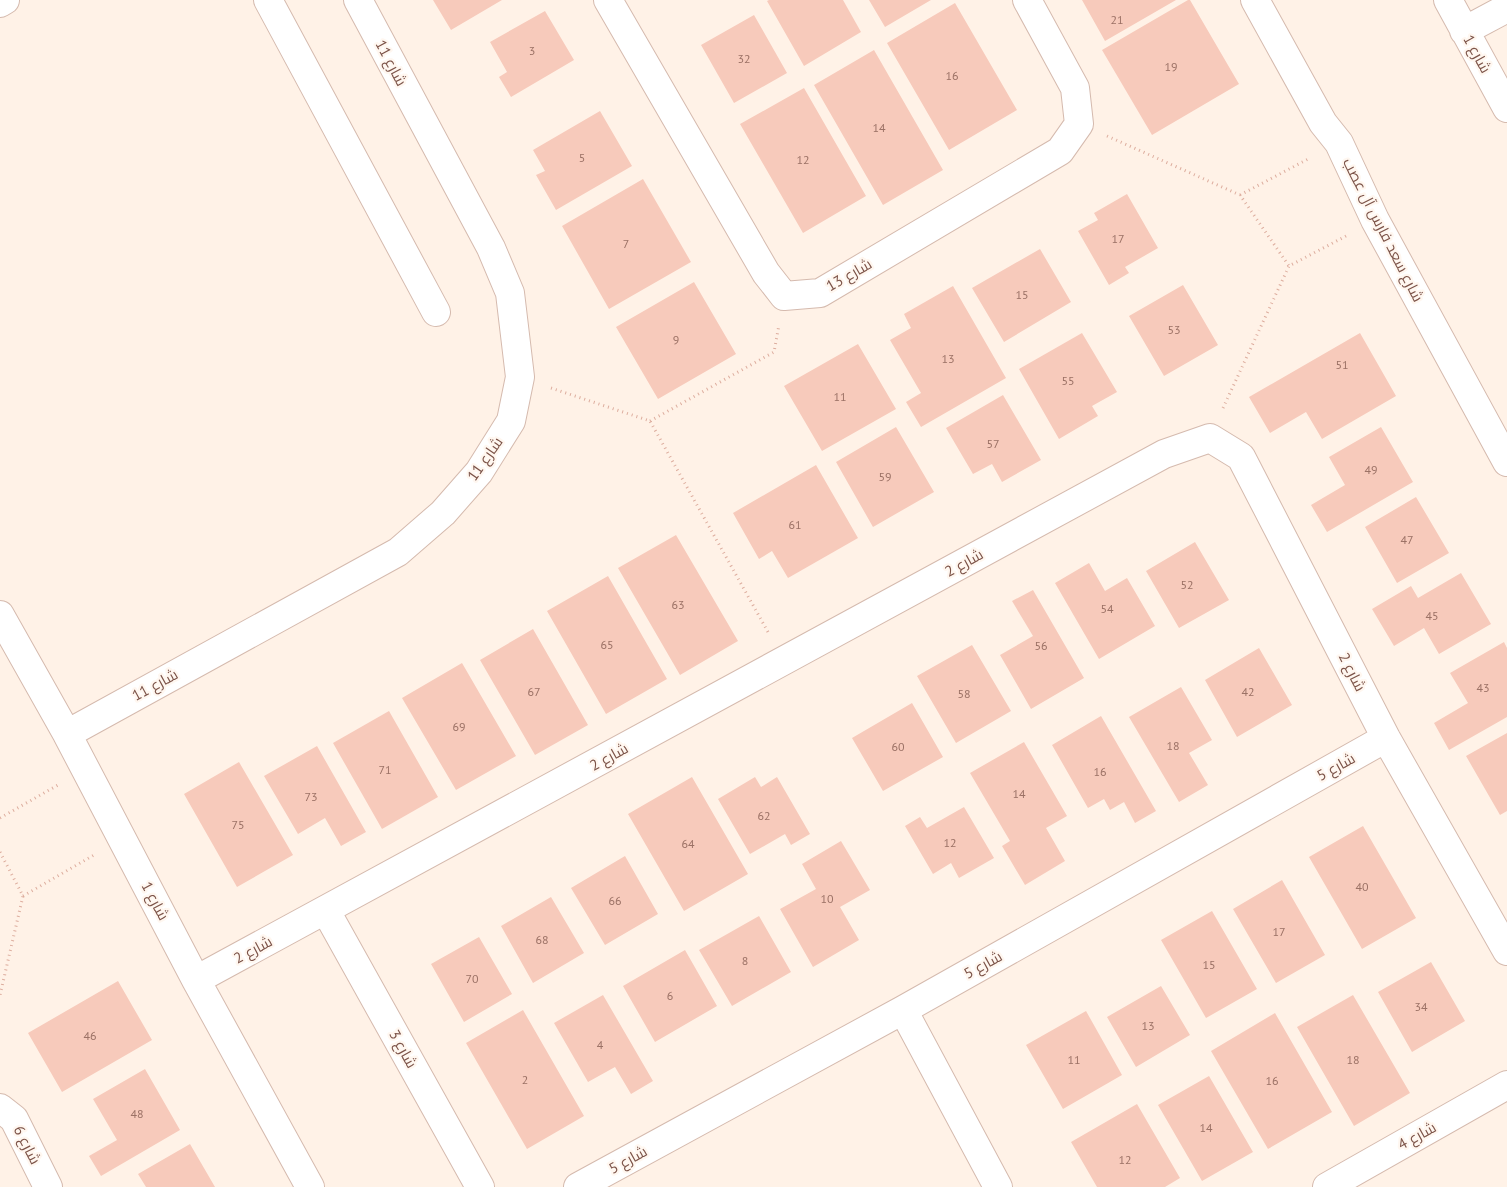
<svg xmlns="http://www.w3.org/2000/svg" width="1507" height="1187" font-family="'PT Sans',Cairo,sans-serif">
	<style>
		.building { fill: #f7cabb }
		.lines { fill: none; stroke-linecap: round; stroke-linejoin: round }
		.minor-casing { stroke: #d5baae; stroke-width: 30 }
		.path { stroke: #ddad9e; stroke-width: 3; stroke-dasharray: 1 4; stroke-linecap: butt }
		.minor { stroke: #fff; stroke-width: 28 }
		.labels { text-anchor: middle; stroke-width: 4.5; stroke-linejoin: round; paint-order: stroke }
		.number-label { font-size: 12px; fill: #9b7165 }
		.street-label { font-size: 15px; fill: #7c5348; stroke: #fff7f0 }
	</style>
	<rect width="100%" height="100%" fill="#fff2e7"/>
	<path class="building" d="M 433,0 L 502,0 L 451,30 Z
		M 769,0 L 843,0 L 861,32 L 804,66 L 767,1 Z
		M 869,0 L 931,0 L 885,27 Z
		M 1082,0 L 1176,0 L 1105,41 Z
		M 1188,0 L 1190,0 L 1239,84 L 1152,135 L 1102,50 Z
		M 955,3 L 1017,110 L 949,150 L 887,43 Z
		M 545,11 L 574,60 L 511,97 L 499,77 L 507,72 L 490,42 Z
		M 754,15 L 787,73 L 734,103 L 701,45 Z
		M 874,50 L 943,170 L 883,205 L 814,85 Z
		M 804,88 L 866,196 L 803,233 L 740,124 Z
		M 600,111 L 632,166 L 556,210 L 536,175 L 545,171 L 533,150 Z
		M 643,179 L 691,262 L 609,309 L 562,226 Z
		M 1127,194 L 1158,248 L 1125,267 L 1129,273 L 1109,285 L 1078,231 L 1098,220 L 1094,213 Z
		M 1040,249 L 1071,302 L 1004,342 L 972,288 Z
		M 694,282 L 736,354 L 658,399 L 616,327 Z
		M 1183,285 L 1218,345 L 1164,376 L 1129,316 Z
		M 953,286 L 1006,378 L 921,427 L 906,402 L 921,393 L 890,340 L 911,328 L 904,314 Z
		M 1082,333 L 1117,392 L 1092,406 L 1098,416 L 1059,439 L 1019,369 Z
		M 1360,333 L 1396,396 L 1322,439 L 1306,412 L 1270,433 L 1249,397 Z
		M 858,344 L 896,409 L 822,451 L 784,386 Z
		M 1003,395 L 1041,460 L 1002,482 L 992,464 L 973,474 L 946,428 Z
		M 896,427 L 934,492 L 873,527 L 836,462 Z
		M 1381,427 L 1413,482 L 1327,532 L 1311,505 L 1345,485 L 1329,457 Z
		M 816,465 L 858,538 L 788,578 L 772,551 L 759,559 L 733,513 Z
		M 1416,497 L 1449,553 L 1397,583 L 1365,527 Z
		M 676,535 L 738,641 L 680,675 L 618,568 Z
		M 1195,542 L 1229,600 L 1179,628 L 1146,571 Z
		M 1089,563 L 1105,591 L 1127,578 L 1155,626 L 1099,659 L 1055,583 Z
		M 1461,573 L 1491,624 L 1439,654 L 1424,628 L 1394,646 L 1372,609 L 1411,586 L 1418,598 Z
		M 608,576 L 667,679 L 606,714 L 547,611 Z
		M 1033,590 L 1084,678 L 1031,709 L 1000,655 L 1033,636 L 1012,601 Z
		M 533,629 L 588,725 L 535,755 L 480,660 Z
		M 1504,642 L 1507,648 L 1507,717 L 1449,750 L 1434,723 L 1468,703 L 1450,673 Z
		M 972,645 L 1011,711 L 956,743 L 917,676 Z
		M 1259,648 L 1292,705 L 1237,737 L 1205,680 Z
		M 462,663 L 516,756 L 456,790 L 402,698 Z
		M 1181,687 L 1212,740 L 1189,753 L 1208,785 L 1179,802 L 1129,717 Z
		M 912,703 L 943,757 L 883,791 L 852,738 Z
		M 389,711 L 438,797 L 382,829 L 333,743 Z
		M 1101,716 L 1156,811 L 1135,823 L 1124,802 L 1110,810 L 1104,799 L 1088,808 L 1052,745 Z
		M 1507,733 L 1507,811 L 1500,815 L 1466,756 Z
		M 1024,742 L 1067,816 L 1046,828 L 1065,861 L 1025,885 L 1002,846 L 1010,841 L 970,773 Z
		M 317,746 L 366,832 L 341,846 L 325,818 L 298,834 L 264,776 Z
		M 239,762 L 293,855 L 237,887 L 184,794 Z
		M 692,777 L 748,874 L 684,911 L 628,814 Z
		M 755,777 L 761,787 L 777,777 L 810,834 L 791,845 L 785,834 L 750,854 L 718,799 Z
		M 964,807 L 994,858 L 959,878 L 951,863 L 933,874 L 905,826 L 920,817 L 927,828 Z
		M 1363,826 L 1416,918 L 1362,949 L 1309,857 Z
		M 841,841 L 870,890 L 840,907 L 859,940 L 813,967 L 780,909 L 816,889 L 802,864 Z
		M 625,856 L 658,914 L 605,945 L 571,888 Z
		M 1282,880 L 1325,955 L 1276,983 L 1233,909 Z
		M 551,897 L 584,953 L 533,983 L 501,926 Z
		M 1212,911 L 1257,989 L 1206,1018 L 1161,940 Z
		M 759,916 L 791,972 L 732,1006 L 699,950 Z
		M 479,937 L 512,994 L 464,1022 L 431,964 Z
		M 685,950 L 717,1006 L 655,1042 L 623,986 Z
		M 1431,962 L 1465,1021 L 1412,1052 L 1378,992 Z
		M 118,981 L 152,1040 L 62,1092 L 28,1033 Z
		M 1161,986 L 1190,1035 L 1136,1067 L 1107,1017 Z
		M 603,995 L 653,1081 L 631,1094 L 615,1067 L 588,1082 L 554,1023 Z
		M 1353,995 L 1410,1093 L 1354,1126 L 1297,1027 Z
		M 523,1010 L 584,1116 L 527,1149 L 466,1043 Z
		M 1086,1011 L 1122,1075 L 1063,1109 L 1026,1045 Z
		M 1275,1013 L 1332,1112 L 1268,1149 L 1211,1051 Z
		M 145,1069 L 180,1130 L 101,1176 L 89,1156 L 117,1140 L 93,1099 Z
		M 1209,1076 L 1253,1152 L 1202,1181 L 1158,1105 Z
		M 1137,1104 L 1180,1178 L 1165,1187 L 1097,1187 L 1071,1142 Z
		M 190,1144 L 215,1187 L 146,1187 L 138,1174 Z"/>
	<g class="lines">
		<g class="minor-casing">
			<path id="minor" d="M 268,0 L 436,312
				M 608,0 L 766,273 L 784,296 L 820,293 L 1060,151 L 1079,124 L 1075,88 L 1027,0
				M 1255,0 L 1323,123 L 1339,143 L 1375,220 L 1507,462
				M 1448,0 L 1507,108
				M 0,3 L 5,0
				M 1464,31 L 1507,8
				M 0,615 L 67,734 L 196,980 L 310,1187
				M 67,734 L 398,552 L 443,513 L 479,472 L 511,421 L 520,377 L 510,293 L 491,248 L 358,0
				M 326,911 L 480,1187
				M 196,980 L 1164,454 L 1210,438 L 1241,457 L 1386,738 L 1507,951
				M 903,1010 L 998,1187
				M 0,1108 L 14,1119 L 48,1187
				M 578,1187 L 903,1010 L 1386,738
				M 1327,1187 L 1507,1085"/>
		</g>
		<path class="path" d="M 1107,136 L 1240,195 L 1289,266
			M 1240,195 L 1310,158
			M 551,388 L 650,421 L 768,632
			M 1223,408 L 1289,266 L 1348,235
			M 650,421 L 774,352 L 779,325
			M 0,818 L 58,785
			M 0,852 L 23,896 L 0,995
			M 23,896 L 94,855"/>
		<use href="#minor" class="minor"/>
	</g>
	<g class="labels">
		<g class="number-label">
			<text x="1117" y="24">21</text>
			<text x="532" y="55">3</text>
			<text x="744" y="63">32</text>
			<text x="1171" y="71">19</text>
			<text x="952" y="80">16</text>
			<text x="879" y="132">14</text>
			<text x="582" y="162">5</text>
			<text x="803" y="164">12</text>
			<text x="1118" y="243">17</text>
			<text x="626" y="248">7</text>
			<text x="1022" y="299">15</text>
			<text x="1174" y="334">53</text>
			<text x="676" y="344">9</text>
			<text x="948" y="363">13</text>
			<text x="1342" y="369">51</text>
			<text x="1068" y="385">55</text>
			<text x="840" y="401">11</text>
			<text x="993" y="448">57</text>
			<text x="1371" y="474">49</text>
			<text x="885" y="481">59</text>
			<text x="795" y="529">61</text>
			<text x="1407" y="544">47</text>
			<text x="1187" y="589">52</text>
			<text x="678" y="609">63</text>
			<text x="1107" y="613">54</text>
			<text x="1432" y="620">45</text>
			<text x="607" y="649">65</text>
			<text x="1041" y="650">56</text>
			<text x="1483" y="692">43</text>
			<text x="534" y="696">67</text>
			<text x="1248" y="696">42</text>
			<text x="964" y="698">58</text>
			<text x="459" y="731">69</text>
			<text x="1173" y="750">18</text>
			<text x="898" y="751">60</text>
			<text x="385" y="774">71</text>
			<text x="1100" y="776">16</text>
			<text x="1019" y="798">14</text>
			<text x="311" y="801">73</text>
			<text x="764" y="820">62</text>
			<text x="238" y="829">75</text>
			<text x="950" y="847">12</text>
			<text x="688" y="848">64</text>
			<text x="1362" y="891">40</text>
			<text x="827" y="903">10</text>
			<text x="615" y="905">66</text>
			<text x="1279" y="936">17</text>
			<text x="542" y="944">68</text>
			<text x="745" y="965">8</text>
			<text x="1209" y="969">15</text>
			<text x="472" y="983">70</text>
			<text x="670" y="1000">6</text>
			<text x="1421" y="1011">34</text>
			<text x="1148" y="1030">13</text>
			<text x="90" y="1040">46</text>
			<text x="600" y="1049">4</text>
			<text x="1074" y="1064">11</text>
			<text x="1353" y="1064">18</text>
			<text x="525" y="1084">2</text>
			<text x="1272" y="1085">16</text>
			<text x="137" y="1118">48</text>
			<text x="1206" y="1132">14</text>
			<text x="1125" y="1164">12</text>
		</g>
		<g class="street-label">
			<text transform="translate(1477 54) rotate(61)" y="5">شارع 1</text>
			<text transform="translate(391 63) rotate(62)" y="5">شارع 11</text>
			<text transform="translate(1383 230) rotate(63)" y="5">شارع سعد فارس آل عصب</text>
			<text transform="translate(849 275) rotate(-30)" y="5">شارع 13</text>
			<text transform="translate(485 459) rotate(-55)" y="5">شارع 11</text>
			<text transform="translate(964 563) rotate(-29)" y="5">شارع 2</text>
			<text transform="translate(1352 672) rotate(63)" y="5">شارع 2</text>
			<text transform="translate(155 685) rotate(-29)" y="5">شارع 11</text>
			<text transform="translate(609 757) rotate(-29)" y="5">شارع 2</text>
			<text transform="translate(1336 767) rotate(-29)" y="5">شارع 5</text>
			<text transform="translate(155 901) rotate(62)" y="5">شارع 1</text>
			<text transform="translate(253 950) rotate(-28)" y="5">شارع 2</text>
			<text transform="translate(983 965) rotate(-29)" y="5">شارع 5</text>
			<text transform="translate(403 1049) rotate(61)" y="5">شارع 3</text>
			<text transform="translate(1417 1136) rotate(-29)" y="5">شارع 4</text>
			<text transform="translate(27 1145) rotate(63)" y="5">شارع 6</text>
			<text transform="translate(628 1160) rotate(-29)" y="5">شارع 5</text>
		</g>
	</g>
</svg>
